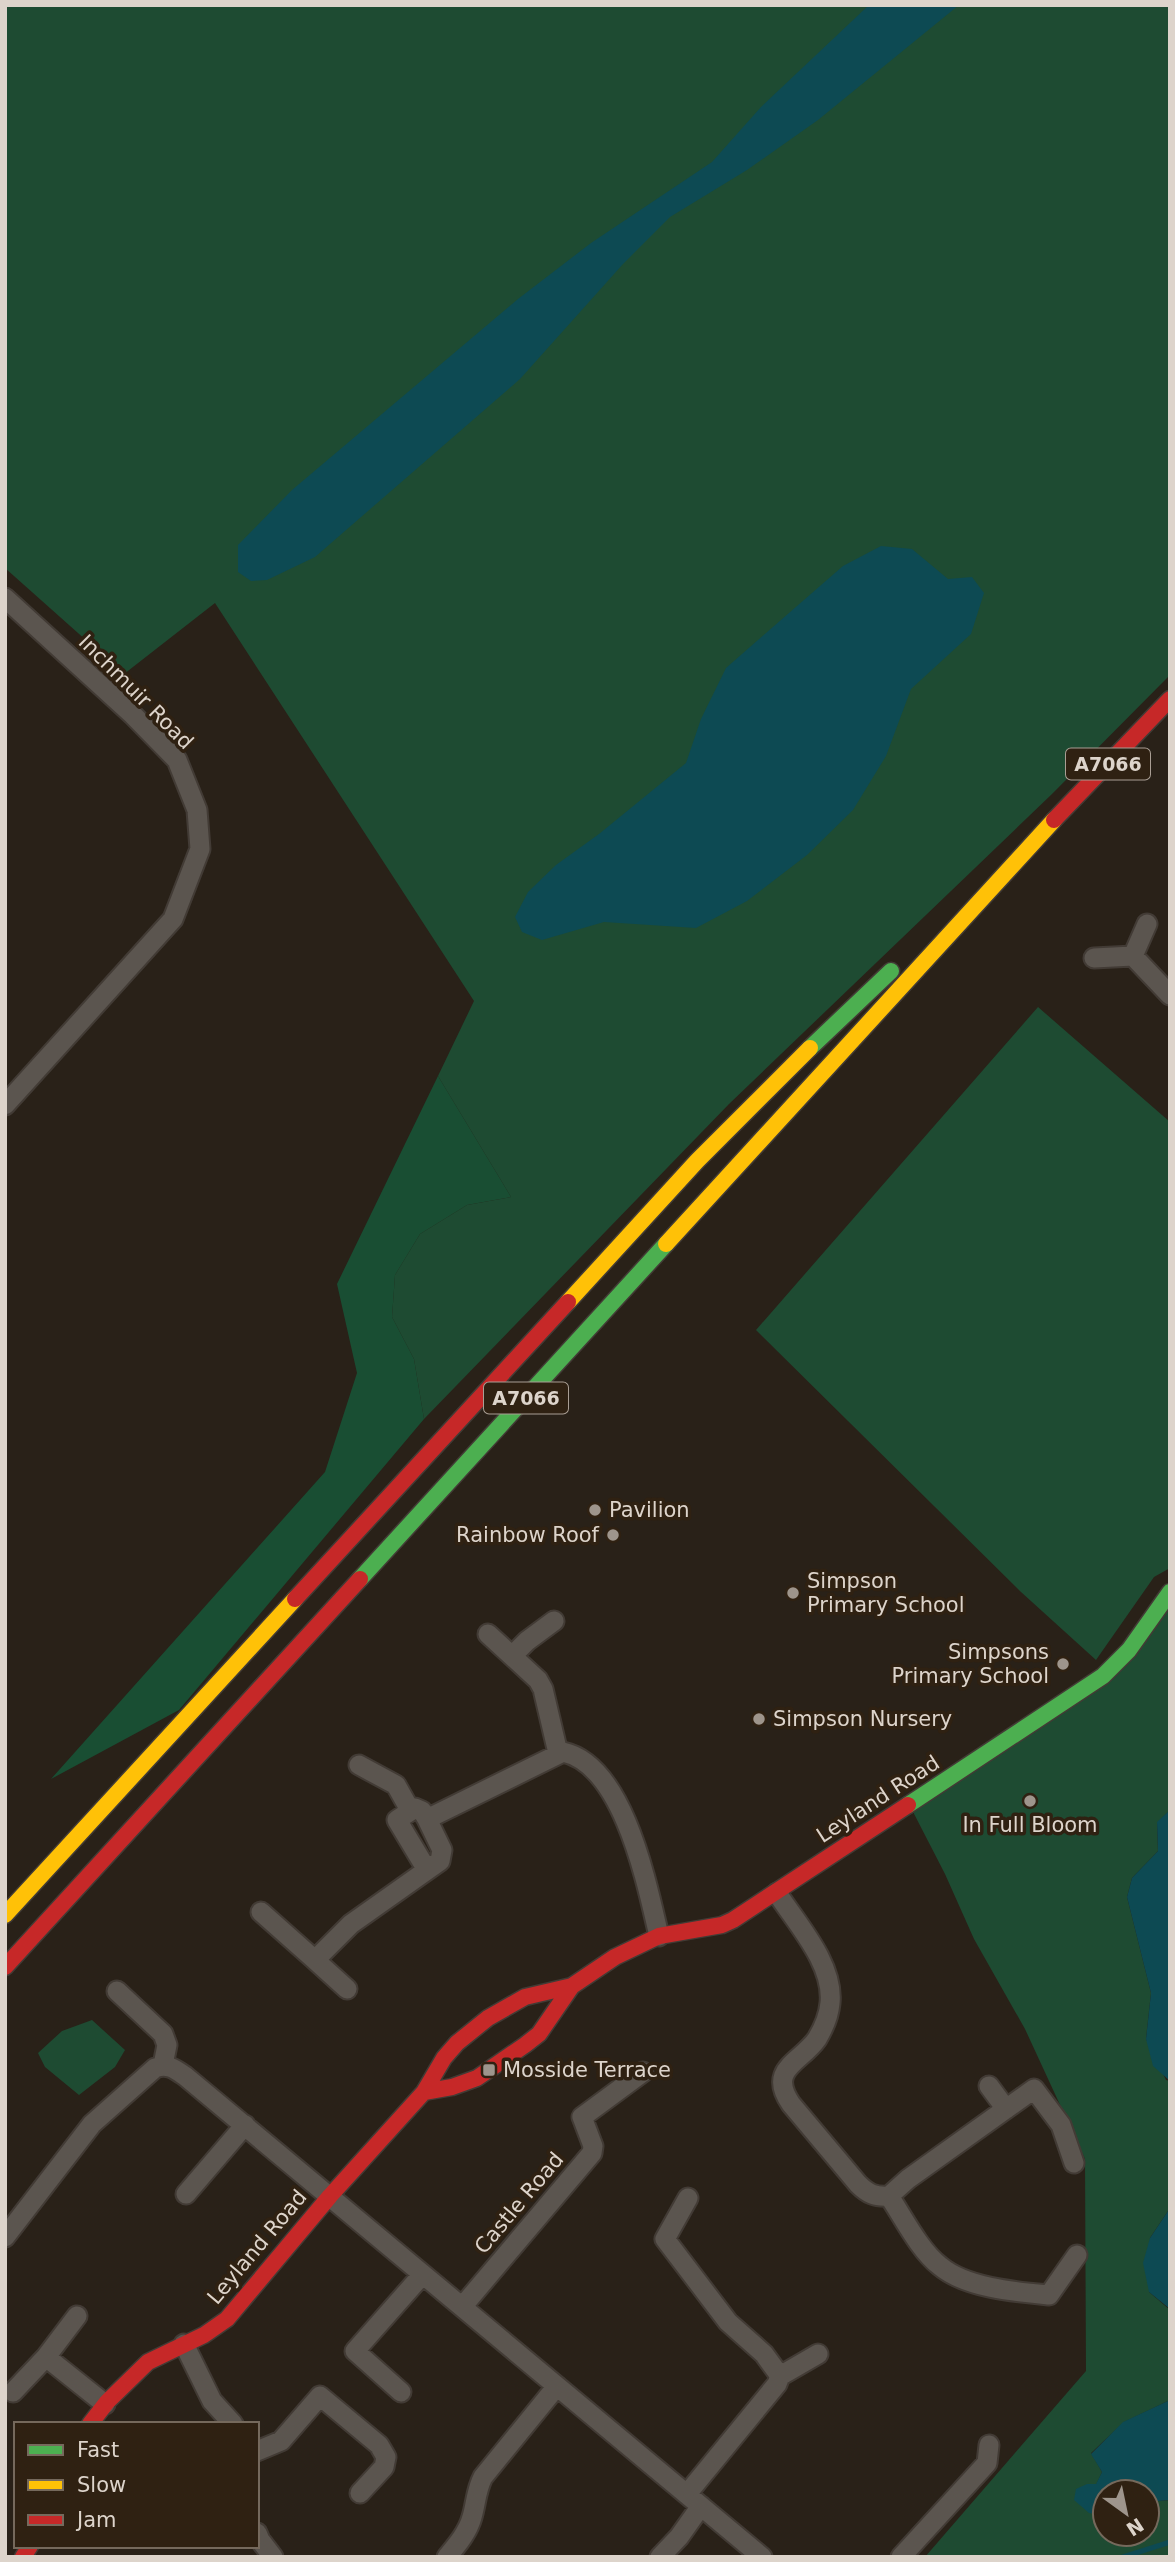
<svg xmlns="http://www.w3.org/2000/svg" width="1175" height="2562" font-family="'DejaVu Sans',sans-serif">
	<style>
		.green { fill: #1e4b32 }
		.forest { fill: #194e33 }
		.water { fill: #0d4a53 }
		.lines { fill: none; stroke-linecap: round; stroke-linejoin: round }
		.stream { stroke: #0d4a53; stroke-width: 5 }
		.street-casing { stroke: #423b35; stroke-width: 23 }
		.fast-casing { stroke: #423b35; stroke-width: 19 }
		.slow-casing { stroke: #423b35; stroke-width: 19 }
		.jam-casing { stroke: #423b35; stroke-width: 19 }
		.street { stroke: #5b554f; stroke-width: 19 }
		.fast { stroke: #4caf50; stroke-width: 16 }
		.slow { stroke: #ffc107; stroke-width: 16 }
		.jam { stroke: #c62828; stroke-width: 16 }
		.poi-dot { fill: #9e958c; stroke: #2f2112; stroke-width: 2.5 }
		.labels { text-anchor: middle; stroke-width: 7; stroke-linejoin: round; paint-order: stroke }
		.shield { fill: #2f2112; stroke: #a99e94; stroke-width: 2 }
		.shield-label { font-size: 19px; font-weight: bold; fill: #ddd4cb }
		.street-label { font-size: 21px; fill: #ddd4cb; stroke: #2f2112 }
		.poi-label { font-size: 21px; fill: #ddd4cb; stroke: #2f2112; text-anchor: start }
	</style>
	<rect width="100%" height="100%" fill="#292118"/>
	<path class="green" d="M 5,5 L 1170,5 L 1170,675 L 1052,794 L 729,1104 L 424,1419 L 414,1359 L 392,1317 L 395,1275 L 420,1234 L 467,1205 L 511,1197 L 438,1076 L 474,1001 L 215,603 L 124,674 L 5,568 Z
		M 1038,1007 L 1170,1122 L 1170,1568 L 1154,1577 L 1096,1660 L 1021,1592 L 756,1330 Z
		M 1170,1592 L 1170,1810 L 1157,1823 L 1158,1851 L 1132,1878 L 1127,1897 L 1151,1993 L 1146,2039 L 1166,2080 L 1170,2081 L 1170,2208 L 1150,2238 L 1149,2292 L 1170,2310 L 1170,2400 L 1124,2422 L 1091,2453 L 1102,2472 L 1096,2485 L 1087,2484 L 1100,2515 L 1097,2500 L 1107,2490 L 1112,2492 L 1105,2492 L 1105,2534 L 1147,2534 L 1147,2502 L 1170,2500 L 1170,2557 L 925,2557 L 1086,2371 L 1085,2159 L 1025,2029 L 974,1939 L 945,1874 L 910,1806 L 1085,1690 Z
		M 92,2020 L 125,2050 L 115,2067 L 79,2095 L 45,2067 L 38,2053 L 62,2031 Z"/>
	<path class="forest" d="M 438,1076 L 511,1197 L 467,1205 L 420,1234 L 395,1275 L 392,1317 L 414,1359 L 424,1419 L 179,1710 L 51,1779 L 325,1472 L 357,1373 L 337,1284 Z"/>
	<path class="water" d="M 869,5 L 959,5 L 818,120 L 747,170 L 670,217 L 623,264 L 520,379 L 315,557 L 267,580 L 251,581 L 238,572 L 238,545 L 292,490 L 518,299 L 591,243 L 712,162 L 761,107 Z
		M 881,546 L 912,549 L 948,579 L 972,577 L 984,593 L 971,634 L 911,689 L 886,756 L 853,810 L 807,855 L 747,901 L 696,928 L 604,922 L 542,940 L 522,932 L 515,917 L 528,892 L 556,865 L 599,834 L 686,763 L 701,719 L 726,668 L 843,566 Z
		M 1170,1810 L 1170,2081 L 1153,2066 L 1146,2039 L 1151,1993 L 1127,1897 L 1132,1878 L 1158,1851 L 1157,1822 Z
		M 1170,2208 L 1170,2309 L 1149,2292 L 1143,2263 L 1150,2238 Z
		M 1170,2400 L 1170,2500 L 1147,2502 L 1147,2492 L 1107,2490 L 1097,2500 L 1100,2515 L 1089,2513 L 1074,2500 L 1076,2489 L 1087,2484 L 1096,2484 L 1102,2472 L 1091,2454 L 1123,2422 Z"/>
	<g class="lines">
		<path class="stream" d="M 1123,2557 L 1170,2542"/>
		<g class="street-casing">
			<path id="street" d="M 5,598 L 133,715 L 177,760 L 197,810 L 200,849 L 173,919 L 5,1105
				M 1133,956 L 1170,995
				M 1094,958 L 1133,956 L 1147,924
				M 488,1634 L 538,1680 L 543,1689 L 558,1753
				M 512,1656 L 527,1641 L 554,1621
				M 359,1765 L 396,1785 L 410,1810
				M 427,1870 L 397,1820 L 415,1808 L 422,1811 L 427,1819
				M 777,1893 C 797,1924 834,1964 830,2003 C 829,2015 823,2029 817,2039 C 800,2063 767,2069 791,2104 L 858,2184 C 868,2194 875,2197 889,2196 C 903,2217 920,2251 940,2266 C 966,2288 1016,2292 1049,2295 L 1077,2255
				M 261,1912 L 315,1960
				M 347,1989 L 315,1960 L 351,1924 L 440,1861 L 442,1850 L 427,1819 L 563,1752 C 624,1765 647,1885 659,1936
				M 117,1991 L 163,2034 L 167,2045 L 163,2065
				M 989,2086 L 1006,2109
				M 186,2194 L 245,2125
				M 889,2196 L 908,2179 L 1034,2089 L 1061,2125 L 1074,2163
				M 5,2237 L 92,2124 L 155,2068 C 167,2063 175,2069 185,2076 L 762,2557
				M 462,2307 L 592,2153 L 593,2146 L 582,2117 L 643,2072
				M 184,2344 L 212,2401 L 233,2424
				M 46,2357 L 105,2404
				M 780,2376 L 818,2354
				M 13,2392 L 46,2357 L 77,2316
				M 401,2392 L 355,2351 L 422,2275
				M 257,2451 L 281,2441 L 320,2396 L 379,2445 L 386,2457 L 384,2467 L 360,2493
				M 687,2494 L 777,2384 L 780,2376 L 764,2354 L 728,2322 L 665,2239 L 688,2198
				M 257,2533 L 260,2540 L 273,2557
				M 447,2557 C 457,2545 468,2532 472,2517 C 476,2504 476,2490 483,2477 L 557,2386
				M 660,2557 L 679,2537 L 701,2506
				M 901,2557 L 987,2463 L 989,2445"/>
		</g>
		<g class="fast-casing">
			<path id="fast" d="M 810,1048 L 891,971
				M 360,1579 L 666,1244
				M 908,1805 L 1103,1676 L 1129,1650 L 1170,1592"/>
		</g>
		<g class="slow-casing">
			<path id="slow" d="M 666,1244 L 1054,820
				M 568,1302 L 697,1161 L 810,1048
				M 5,1915 L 295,1599"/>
		</g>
		<g class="jam-casing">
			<path id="jam" d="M 1054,820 L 1170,699
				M 295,1599 L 568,1302
				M 5,1967 L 360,1579
				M 424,2092 L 452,2087 L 477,2078 L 525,2045 L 539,2034 L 572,1986 L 615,1957 L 659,1936 L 722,1925 L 733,1920 L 908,1805
				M 90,2424 L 107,2402 L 148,2362 L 204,2335 L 227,2319 L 330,2196 L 424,2092 L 444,2058 L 457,2043 L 488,2018 L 525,1997 L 572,1986
				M 23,2557 L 30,2546"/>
		</g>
		<use href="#street" class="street"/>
		<use href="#fast" class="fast"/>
		<use href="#slow" class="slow"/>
		<use href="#jam" class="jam"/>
	</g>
	<g class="poi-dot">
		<circle cx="595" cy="1510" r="7"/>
		<circle cx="613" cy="1535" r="7"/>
		<circle cx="793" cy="1593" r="7"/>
		<circle cx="1063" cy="1664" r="7"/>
		<circle cx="759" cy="1719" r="7"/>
		<circle cx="1030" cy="1801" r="7"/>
		<rect x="482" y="2063" width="14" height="14" rx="3.5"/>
	</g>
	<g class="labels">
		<g class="shield">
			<rect x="1066" y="748.5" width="84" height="31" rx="5"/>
			<rect x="484" y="1382.5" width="84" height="31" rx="5"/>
		</g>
		<g class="shield-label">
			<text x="1108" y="771">A7066</text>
			<text x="526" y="1405">A7066</text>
		</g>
		<g class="street-label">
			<text transform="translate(136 692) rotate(45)" y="7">Inchmuir Road</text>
			<text transform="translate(878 1799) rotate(-33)" y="7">Leyland Road</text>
			<text transform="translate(519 2203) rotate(-50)" y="7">Castle Road</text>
			<text transform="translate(257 2247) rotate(-50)" y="7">Leyland Road</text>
		</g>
		<g class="poi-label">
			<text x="609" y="1517">Pavilion</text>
			<text x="599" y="1542" text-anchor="end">Rainbow Roof</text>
			<text x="807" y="1588">Simpson<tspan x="807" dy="24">Primary School</tspan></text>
			<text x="1049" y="1659" text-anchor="end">Simpsons<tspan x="1049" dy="24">Primary School</tspan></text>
			<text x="773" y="1726">Simpson Nursery</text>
			<text x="1030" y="1832" text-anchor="middle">In Full Bloom</text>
			<text x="503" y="2077">Mosside Terrace</text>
		</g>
	</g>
	<rect width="1175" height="2562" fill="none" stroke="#ddd4cb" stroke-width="14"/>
	<rect x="14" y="2422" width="245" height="126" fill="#2f2112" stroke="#75695c" stroke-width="2"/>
	<rect x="28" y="2445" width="35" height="10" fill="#4caf50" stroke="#75695c" stroke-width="2"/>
	<text x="77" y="2457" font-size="21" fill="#ddd4cb">Fast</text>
	<rect x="28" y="2480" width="35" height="10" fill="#ffc107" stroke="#75695c" stroke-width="2"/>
	<text x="77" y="2492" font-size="21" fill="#ddd4cb">Slow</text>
	<rect x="28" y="2515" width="35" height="10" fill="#c62828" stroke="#75695c" stroke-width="2"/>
	<text x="77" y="2527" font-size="21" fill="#ddd4cb">Jam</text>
	<g transform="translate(1126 2513) rotate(147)"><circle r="33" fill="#2f2112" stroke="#75695c" stroke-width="2"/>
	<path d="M0-5L12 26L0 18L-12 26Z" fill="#9e958c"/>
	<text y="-10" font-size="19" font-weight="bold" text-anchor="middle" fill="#ddd4cb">N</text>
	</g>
</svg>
